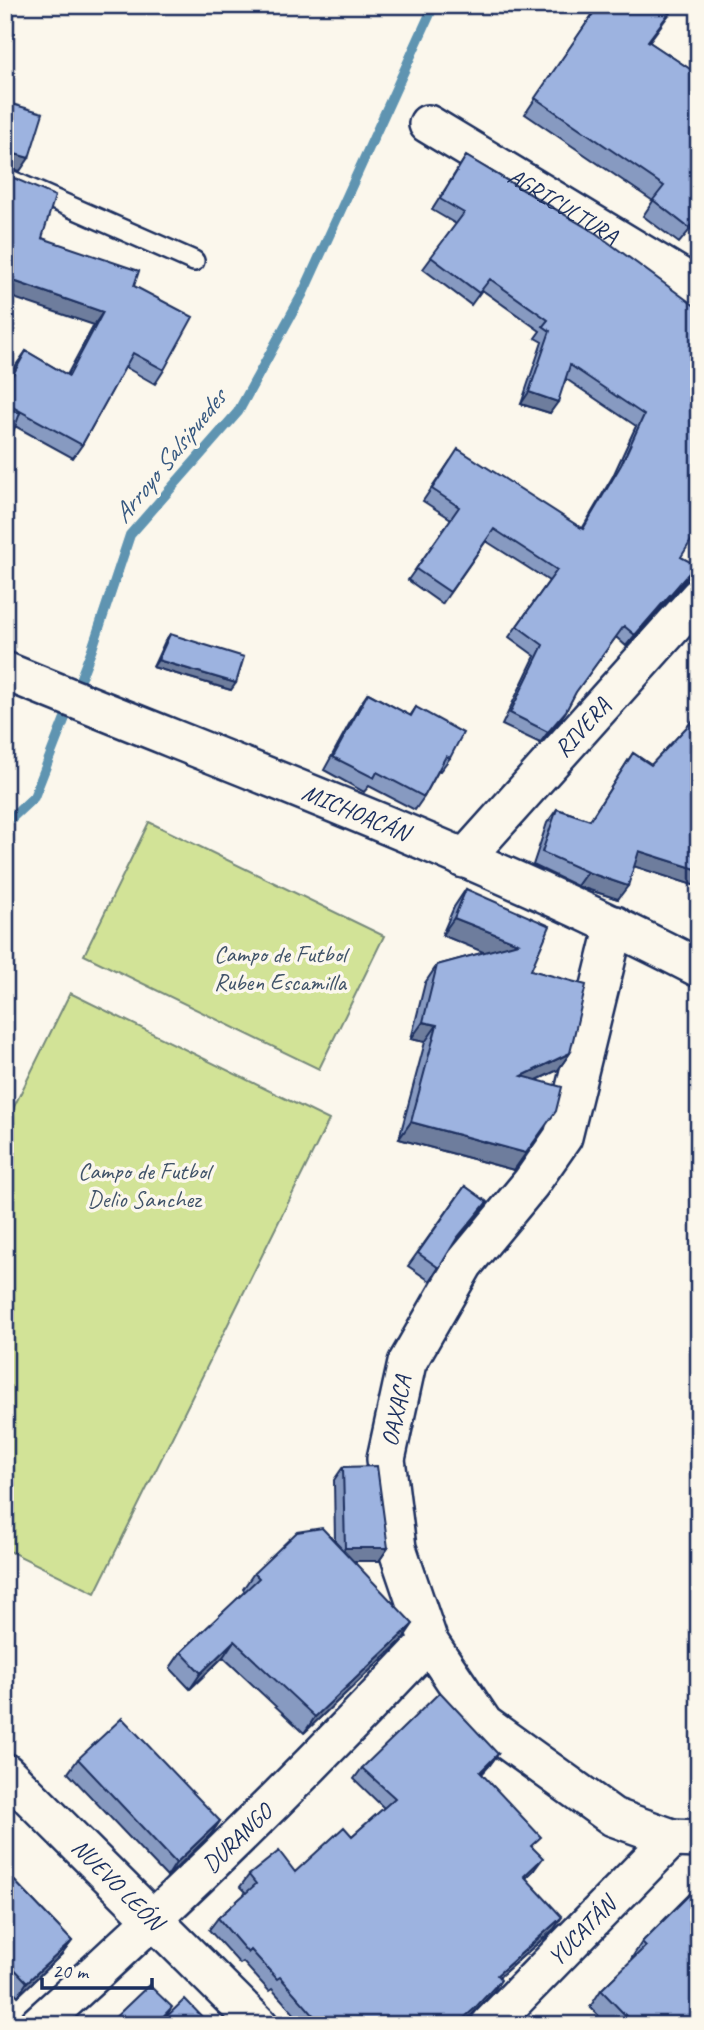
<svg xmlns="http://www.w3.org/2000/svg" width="704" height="2030" font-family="Caveat,sans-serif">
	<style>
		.green { fill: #d2e397; stroke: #76897a; stroke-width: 2 }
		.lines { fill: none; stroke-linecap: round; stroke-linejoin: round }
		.stream { stroke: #5e94b1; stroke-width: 10 }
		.lane-casing { stroke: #1b2f5e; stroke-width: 24 }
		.street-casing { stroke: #1b2f5e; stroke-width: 42 }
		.lane { stroke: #fbf7ec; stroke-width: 19 }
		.street { stroke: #fbf7ec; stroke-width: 37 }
		.wall { fill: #879ac1; stroke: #1b2f5e; stroke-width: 2 }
		.shaded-wall { fill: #6e7d9d; stroke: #1b2f5e; stroke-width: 2 }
		.building { fill: #9db3e0; stroke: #1b2f5e; stroke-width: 2 }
		.labels { text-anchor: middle; stroke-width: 7; stroke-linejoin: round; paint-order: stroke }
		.street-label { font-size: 24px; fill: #1b2f5e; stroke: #fbf7ec }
		.park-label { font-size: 24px; fill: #405369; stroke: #fbf7ec }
		.water-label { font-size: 26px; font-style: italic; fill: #375981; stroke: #fbf7ec }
	</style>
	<rect width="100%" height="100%" fill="#fbf7ec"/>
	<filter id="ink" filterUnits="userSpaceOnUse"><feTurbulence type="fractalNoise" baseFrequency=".0143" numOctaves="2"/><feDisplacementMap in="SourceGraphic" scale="14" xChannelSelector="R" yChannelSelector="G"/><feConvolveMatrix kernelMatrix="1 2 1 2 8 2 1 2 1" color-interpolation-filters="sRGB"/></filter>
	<g filter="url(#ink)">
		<path class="green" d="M 149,822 L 384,936 L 319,1069 L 84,955 Z
			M 70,993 L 329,1120 L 95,1593 L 5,1549 L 5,1125 Z"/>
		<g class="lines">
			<path class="stream" d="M 5,824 L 34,797 L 92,649 L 130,535 L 238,412 L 303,293 L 434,5"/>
			<g class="lane-casing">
				<path id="lane" d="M 5,178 L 194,261"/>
			</g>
			<g class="street-casing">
				<g id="street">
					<path id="s1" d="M 428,124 L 699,288"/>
					<path id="s2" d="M 5,671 C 237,766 476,853 699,968"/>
					<path id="s3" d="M 464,859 L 699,597"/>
					<path d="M 615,925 L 563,1137 L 531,1183 L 464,1264 L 407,1363 L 386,1459 L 397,1548 L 429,1642 L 484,1724 L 613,1817 L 672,1838 L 699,1839"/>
					<path id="s4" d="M 5,1772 L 259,2025"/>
					<path id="s5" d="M 38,2025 C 174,1903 304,1775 429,1642"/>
					<path id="s6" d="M 490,2025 L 672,1838"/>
				</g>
			</g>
			<use href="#lane" class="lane"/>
			<use href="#street" class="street"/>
		</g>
		<path class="wall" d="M 599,5 L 676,5 L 649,42 L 696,73 L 699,69 L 699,230 L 693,226 L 679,243 L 643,216 L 653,201 L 525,114 Z
			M 466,156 L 597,234 L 681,557 L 685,582 L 626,646 L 616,637 L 575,693 L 566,711 L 558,723 L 540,743 L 502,725 L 535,656 L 509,637 L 549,581 L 486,541 L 442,604 L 408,580 L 451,519 L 423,501 L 450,461 L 582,529 L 613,476 L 636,426 L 566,379 L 550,413 L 521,404 L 542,342 L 535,338 L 540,331 L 482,290 L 471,305 L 423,269 L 456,224 L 432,210 Z
			M 42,238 L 134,286 L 164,370 L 155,384 L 125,367 L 82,445 L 73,458 L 15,426 L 5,454 L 5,385 L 16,365 L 26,351 L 67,375 L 94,325 Z
			M 170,634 L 231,690 L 153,667 L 165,641 Z
			M 368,693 L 410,716 L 416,707 L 450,758 L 440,771 L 439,770 L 424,797 L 415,810 L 369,786 L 364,792 L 324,770 L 359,706 Z
			M 699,714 L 699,887 L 634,866 L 618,899 L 577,886 L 533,865 L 547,823 L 557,809 L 590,820 L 633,753 L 651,765 Z
			M 466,889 L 531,970 L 570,1053 L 558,1070 L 537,1080 L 514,1170 L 399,1139 L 425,1042 L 411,1039 L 425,983 L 437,965 L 485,952 L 442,935 L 454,907 Z
			M 465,1186 L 487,1202 L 478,1215 L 453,1245 L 430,1281 L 408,1266 Z
			M 343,1467 L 388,1548 L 379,1561 L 353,1561 L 402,1640 L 304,1733 L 223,1657 L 190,1689 L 170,1668 L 181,1652 L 245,1592 L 243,1589 L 254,1573 L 335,1542 L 334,1480 Z
			M 498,1754 L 489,1766 L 482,1774 L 533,1848 L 534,1870 L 526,1878 L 554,1929 L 499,1977 L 493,1992 L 461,2025 L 304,2025 L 272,1989 L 269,1991 L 243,1962 L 240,1964 L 209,1930 L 218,1918 L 246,1893 L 240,1887 L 249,1875 L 295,1872 L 352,1836 L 384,1808 L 354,1779 L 362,1768 Z
			M 78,1759 L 220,1821 L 211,1834 L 167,1877 L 68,1773 Z
			M 5,1871 L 72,1941 L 62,1954 L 18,1996 L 5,1982 Z
			M 699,1885 L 699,2025 L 608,2025 L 590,2007 L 601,1990 L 632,1960 L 631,1959 L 642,1942 Z"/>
		<path class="shaded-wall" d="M 12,153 L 29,158 L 20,171 L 5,167 L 5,158 Z
			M 5,278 L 103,312 L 94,325 L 5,295 Z
			M 529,392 L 558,402 L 550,413 L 521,404 Z
			M 693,570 L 685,582 L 626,646 L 635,635 Z
			M 158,660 L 236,683 L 231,690 L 153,667 Z
			M 566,711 L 558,723 L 540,743 L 548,732 Z
			M 639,851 L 699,870 L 699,887 L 630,865 Z
			M 587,872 L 628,886 L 618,899 L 577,886 Z
			M 454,918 L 518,943 L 505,961 L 442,935 Z
			M 423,1022 L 437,1025 L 425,1042 L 411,1039 Z
			M 570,1053 L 558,1070 L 509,1093 L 522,1076 Z
			M 411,1122 L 526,1153 L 514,1170 L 399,1139 Z
			M 487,1202 L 478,1215 L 448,1251 L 457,1238 Z
			M 345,1548 L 388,1548 L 379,1561 L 336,1561 Z
			M 413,1624 L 402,1640 L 304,1733 L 315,1717 Z
			M 234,1641 L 223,1657 L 190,1689 L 201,1673 Z
			M 498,1754 L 489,1766 L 471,1783 L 480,1772 Z
			M 220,1821 L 211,1834 L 167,1877 L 176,1863 Z
			M 543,1858 L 534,1870 L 516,1887 L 524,1876 Z
			M 562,1917 L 554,1929 L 488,1987 L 497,1975 Z
			M 72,1941 L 62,1954 L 18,1996 L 27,1982 Z
			M 501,1980 L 493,1992 L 466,2021 L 461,2025 L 456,2025 Z
			M 172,2007 L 165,2018 L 158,2025 L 155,2025 Z"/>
		<path class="building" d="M 599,5 L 675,5 L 648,41 L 696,73 L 699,69 L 699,216 L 689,228 L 653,200 L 664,186 L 535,98 Z
			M 5,102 L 43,113 L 29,158 L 12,153 L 5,158 Z
			M 466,156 L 597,234 L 699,309 L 699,528 L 681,557 L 696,565 L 635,635 L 624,626 L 576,692 L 566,711 L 548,732 L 510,713 L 543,645 L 517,626 L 557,570 L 494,529 L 450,592 L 416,569 L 459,507 L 432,489 L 458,449 L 583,529 L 621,465 L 644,415 L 570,365 L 558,402 L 529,392 L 550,331 L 543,326 L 548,320 L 490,279 L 479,293 L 431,257 L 464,213 L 440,199 Z
			M 5,170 L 9,176 L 55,196 L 42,238 L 139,271 L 134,286 L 193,317 L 164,370 L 133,353 L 82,445 L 5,403 L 5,389 L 26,351 L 69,376 L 103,312 L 5,278 Z
			M 5,408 L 20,413 L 5,454 Z
			M 170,634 L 244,657 L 236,683 L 158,660 Z
			M 368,693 L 411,716 L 416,707 L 463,733 L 450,758 L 446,756 L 424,797 L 377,772 L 374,778 L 333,757 Z
			M 699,714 L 699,870 L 639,851 L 628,886 L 587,872 L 542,852 L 557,809 L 590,820 L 633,753 L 651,765 Z
			M 466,889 L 550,926 L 531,970 L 586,985 L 570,1053 L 522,1076 L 562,1087 L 556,1111 L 526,1153 L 411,1122 L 437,1025 L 423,1022 L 437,965 L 518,943 L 454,918 Z
			M 465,1186 L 487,1202 L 457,1238 L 439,1268 L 418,1253 Z
			M 377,1466 L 388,1548 L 345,1548 L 343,1467 Z
			M 322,1528 L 413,1624 L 315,1717 L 234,1641 L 201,1673 L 181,1652 L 259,1578 L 254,1573 L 297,1532 Z
			M 440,1692 L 498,1754 L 480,1772 L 541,1837 L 531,1846 L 543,1858 L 524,1876 L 562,1917 L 497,1975 L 501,1980 L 474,2009 L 456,2025 L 322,2025 L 280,1977 L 277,1979 L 251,1950 L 248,1953 L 218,1918 L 256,1884 L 249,1875 L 279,1851 L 295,1872 L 344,1827 L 352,1836 L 395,1798 L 362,1768 Z
			M 122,1718 L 220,1821 L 176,1863 L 78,1759 Z
			M 5,1871 L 72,1941 L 27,1982 L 5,1959 Z
			M 699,1885 L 699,2025 L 618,2025 L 627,2017 L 601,1990 L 646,1946 L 642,1942 Z
			M 149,1985 L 172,2007 L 155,2025 L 107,2025 Z
			M 185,1999 L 210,2025 L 158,2025 Z
			M 5,2005 L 22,2022 L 19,2025 L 5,2025 Z"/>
	</g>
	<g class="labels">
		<g class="street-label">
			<text dy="8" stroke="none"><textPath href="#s1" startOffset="158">AGRICULTURA</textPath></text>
			<text dy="8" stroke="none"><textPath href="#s3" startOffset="177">RIVERA</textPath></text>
			<text dy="8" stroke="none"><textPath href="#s2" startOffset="378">MICHOACÁN</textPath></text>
			<text transform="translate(396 1411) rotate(-78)" y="8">OAXACA</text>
			<text dy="8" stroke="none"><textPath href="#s5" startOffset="273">DURANGO</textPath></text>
			<text dy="8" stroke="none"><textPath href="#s4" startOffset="159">NUEVO LEÓN</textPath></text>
			<text dy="8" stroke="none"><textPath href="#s6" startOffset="131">YUCATÁN</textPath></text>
		</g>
		<g class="park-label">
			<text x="280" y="962">Campo de Futbol<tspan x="280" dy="28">Ruben Escamilla</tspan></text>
			<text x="144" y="1179">Campo de Futbol<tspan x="144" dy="28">Delio Sanchez</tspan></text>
		</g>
		<g class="water-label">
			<text transform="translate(169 456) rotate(-51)" y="9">Arroyo Salsipuedes</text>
		</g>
	</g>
	<rect width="704" height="2030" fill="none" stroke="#fbf7ec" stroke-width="28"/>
	<rect x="14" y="14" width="676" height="2002" fill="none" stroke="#1b2f5e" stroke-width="2.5" filter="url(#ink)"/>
	<path d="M42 1978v10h110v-10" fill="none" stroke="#1b2f5e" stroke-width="3.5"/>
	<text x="52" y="1978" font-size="21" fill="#1b2f5e" stroke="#fbf7ec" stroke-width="5" paint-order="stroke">20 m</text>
</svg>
